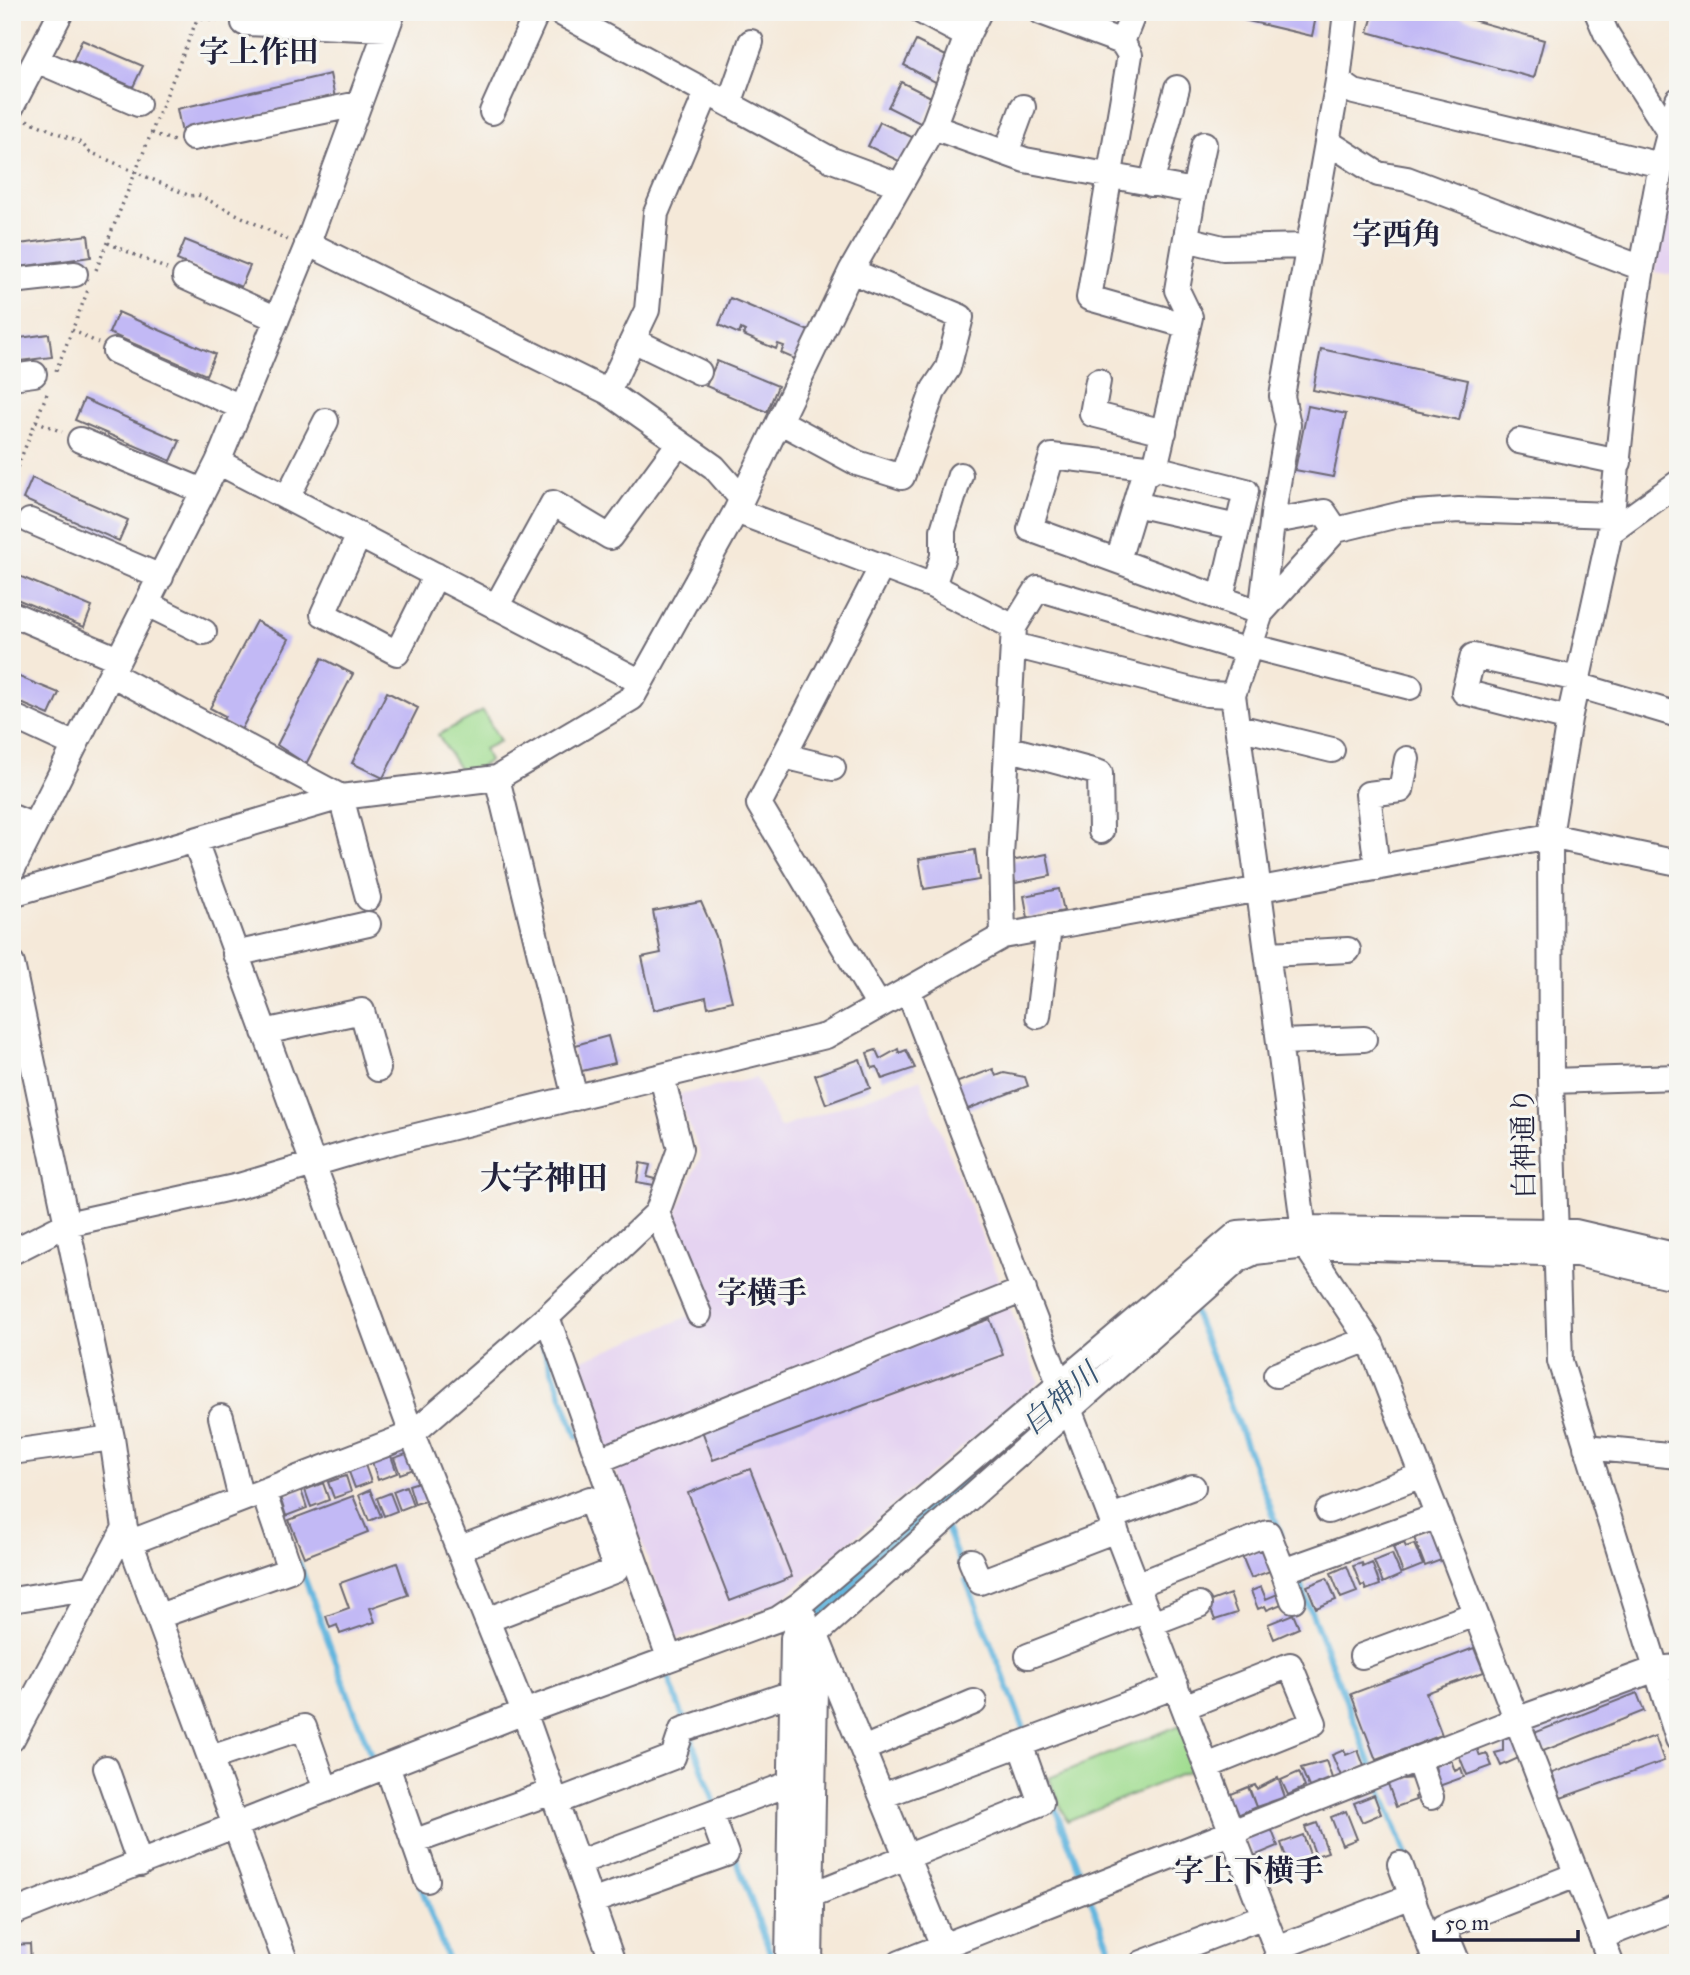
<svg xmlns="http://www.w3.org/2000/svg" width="1690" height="1975" font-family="'IM FELL Great Primer','Noto Serif JP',serif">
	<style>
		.built { fill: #e5d3f1 }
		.green { fill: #a1dd91; stroke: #628066; stroke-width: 2 }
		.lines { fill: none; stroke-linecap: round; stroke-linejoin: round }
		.stream { stroke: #62b5de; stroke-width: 6 }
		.river { stroke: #62b5de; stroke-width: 35 }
		.building { fill: #c2b9f5 }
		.minor-casing { stroke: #6c6872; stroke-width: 28 }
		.path { stroke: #6c6872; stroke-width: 3.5; stroke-dasharray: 2 5; stroke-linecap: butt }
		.minor { stroke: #fff; stroke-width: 24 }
		.labels { text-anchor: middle; stroke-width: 6; stroke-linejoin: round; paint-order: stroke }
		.street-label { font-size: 28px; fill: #22223b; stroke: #f6f6f2 }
		.neighbourhood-label { font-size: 30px; font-weight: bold; fill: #22223b; stroke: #f6f6f2 }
		.water-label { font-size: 30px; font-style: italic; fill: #385574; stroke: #f6f6f2 }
		.quarter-label { font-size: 32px; font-weight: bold; fill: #22223b; stroke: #f6f6f2 }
	</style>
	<rect width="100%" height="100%" fill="#f6f6f2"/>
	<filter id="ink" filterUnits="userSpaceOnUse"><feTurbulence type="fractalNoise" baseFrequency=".0143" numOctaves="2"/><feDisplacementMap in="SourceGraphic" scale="14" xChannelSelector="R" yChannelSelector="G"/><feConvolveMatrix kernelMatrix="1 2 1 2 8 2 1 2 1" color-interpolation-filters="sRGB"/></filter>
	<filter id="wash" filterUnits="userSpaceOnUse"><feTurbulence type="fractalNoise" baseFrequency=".00686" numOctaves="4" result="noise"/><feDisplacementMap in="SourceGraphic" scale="28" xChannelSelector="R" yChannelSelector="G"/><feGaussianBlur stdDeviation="1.57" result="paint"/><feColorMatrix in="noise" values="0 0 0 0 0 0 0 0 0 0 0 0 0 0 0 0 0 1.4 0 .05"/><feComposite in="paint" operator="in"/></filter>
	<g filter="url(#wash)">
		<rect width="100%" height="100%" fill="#f5e9d9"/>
		<path class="built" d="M 1678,140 L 1678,276 L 1655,272 Z
			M 756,1078 L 780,1128 L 920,1079 L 1039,1382 L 776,1604 L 677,1638 L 576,1363 L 704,1310 L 672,1224 L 701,1156 L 678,1095 Z"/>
		<path class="green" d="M 483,711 L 500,741 L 484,749 L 489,761 L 464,777 L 438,735 Z
			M 1180,1725 L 1197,1768 L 1067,1821 L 1049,1778 Z"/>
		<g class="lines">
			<path class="stream" d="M 1193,1309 L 1281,1534
				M 539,1335 L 577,1437
				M 946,1528 L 961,1566
				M 299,1563 L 375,1766
				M 966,1580 L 1027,1736
				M 1300,1583 L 1374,1772
				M 664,1666 L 686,1725
				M 690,1735 L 716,1807
				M 1378,1782 L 1408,1860
				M 1050,1795 L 1084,1883
				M 734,1853 L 774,1963
				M 420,1884 L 449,1963
				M 1088,1893 L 1116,1963"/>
			<path class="river" d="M 805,1658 L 806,1626 L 823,1603 L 1118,1353"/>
		</g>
		<g id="blocks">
			<path class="building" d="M 1209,12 L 1317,12 L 1312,36 Z
				M 1374,12 L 1444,12 L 1544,40 L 1534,78 L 1368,32 Z
				M 82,40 L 143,66 L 133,87 L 73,61 Z
				M 916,41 L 950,58 L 937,83 L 904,65 Z
				M 330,74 L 335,98 L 182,133 L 177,109 Z
				M 901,82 L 935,99 L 922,124 L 888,107 Z
				M 880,122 L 914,138 L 903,163 L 868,146 Z
				M 88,235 L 91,257 L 12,268 L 12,245 Z
				M 185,240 L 250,266 L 241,287 L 177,260 Z
				M 730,298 L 809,331 L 797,360 L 781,353 L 784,346 L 778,344 L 776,349 L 743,335 L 745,331 L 741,329 L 739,334 L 719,325 Z
				M 118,312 L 215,354 L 206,375 L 109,333 Z
				M 49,334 L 52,357 L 12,362 L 12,339 Z
				M 1321,349 L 1468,380 L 1459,420 L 1313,390 Z
				M 717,361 L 778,386 L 767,412 L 706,386 Z
				M 84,399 L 180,441 L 171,461 L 75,420 Z
				M 1308,406 L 1346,414 L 1333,477 L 1295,470 Z
				M 32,478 L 128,520 L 119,541 L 23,499 Z
				M 12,573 L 92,607 L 84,627 L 12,597 Z
				M 256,621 L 289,639 L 240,732 L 222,722 L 225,716 L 210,708 Z
				M 322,658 L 353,674 L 306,764 L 277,745 Z
				M 12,674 L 59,693 L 49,715 L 12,699 Z
				M 387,692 L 418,708 L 383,778 L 352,763 Z
				M 975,850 L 979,880 L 924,889 L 919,859 Z
				M 1047,854 L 1051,876 L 1015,883 L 1011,861 Z
				M 1059,889 L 1064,911 L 1028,918 L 1024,896 Z
				M 701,902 L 716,936 L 732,1001 L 708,1007 L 706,997 L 654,1010 L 642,957 L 661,953 L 653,911 Z
				M 608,1036 L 615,1063 L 578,1072 L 572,1046 Z
				M 898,1049 L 899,1053 L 906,1050 L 915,1068 L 882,1079 L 877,1067 L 872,1068 L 867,1053 L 876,1050 L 880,1059 Z
				M 860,1059 L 870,1088 L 826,1104 L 815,1075 Z
				M 993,1069 L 996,1076 L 1004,1073 L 1025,1077 L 1028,1086 L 960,1112 L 950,1085 Z
				M 640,1163 L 650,1165 L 647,1177 L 655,1179 L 654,1185 L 637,1182 Z
				M 990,1319 L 1003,1355 L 713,1460 L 700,1425 Z
				M 412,1452 L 417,1468 L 400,1474 L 394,1458 Z
				M 391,1456 L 397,1473 L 378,1480 L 372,1462 Z
				M 365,1465 L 371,1482 L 355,1488 L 349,1472 Z
				M 750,1469 L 792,1577 L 730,1601 L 688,1493 Z
				M 346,1476 L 351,1492 L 334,1498 L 328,1482 Z
				M 422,1481 L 428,1500 L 415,1504 L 409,1485 Z
				M 323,1483 L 329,1500 L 311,1507 L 305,1490 Z
				M 406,1486 L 413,1505 L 400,1510 L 393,1491 Z
				M 301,1490 L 307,1508 L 286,1516 L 280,1497 Z
				M 370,1490 L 381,1516 L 369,1521 L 359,1495 Z
				M 390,1493 L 397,1511 L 384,1516 L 377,1498 Z
				M 353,1496 L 368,1532 L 304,1557 L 289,1520 Z
				M 1427,1530 L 1433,1532 L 1444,1559 L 1425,1566 L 1413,1535 Z
				M 1404,1543 L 1406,1547 L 1414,1544 L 1423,1565 L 1403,1573 L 1393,1547 Z
				M 1264,1547 L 1273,1570 L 1251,1578 L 1242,1556 Z
				M 1392,1554 L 1401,1575 L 1383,1583 L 1374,1561 Z
				M 397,1563 L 408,1595 L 370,1608 L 375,1622 L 340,1634 L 337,1625 L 330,1628 L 326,1616 L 349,1608 L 340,1583 Z
				M 1362,1563 L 1363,1567 L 1372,1563 L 1380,1585 L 1366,1590 L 1364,1585 L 1361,1586 L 1353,1566 Z
				M 1347,1566 L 1357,1592 L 1341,1598 L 1331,1573 Z
				M 1327,1578 L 1336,1600 L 1316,1608 L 1307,1586 Z
				M 1261,1587 L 1266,1599 L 1280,1593 L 1284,1603 L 1267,1610 L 1265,1606 L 1258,1609 L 1251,1591 Z
				M 1230,1594 L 1237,1613 L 1215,1620 L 1208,1602 Z
				M 1293,1614 L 1299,1628 L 1274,1639 L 1268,1624 Z
				M 1474,1648 L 1484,1672 L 1426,1693 L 1442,1735 L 1376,1760 L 1351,1694 Z
				M 1637,1693 L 1644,1711 L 1541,1752 L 1534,1733 Z
				M 1515,1735 L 1523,1756 L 1501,1766 L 1495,1753 L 1503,1751 L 1503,1739 Z
				M 1655,1736 L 1664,1761 L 1561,1798 L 1552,1773 Z
				M 1477,1748 L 1480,1756 L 1487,1754 L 1492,1766 L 1467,1775 L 1459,1755 Z
				M 1344,1750 L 1346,1755 L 1358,1750 L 1364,1766 L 1341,1776 L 1332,1755 Z
				M 1451,1760 L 1455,1771 L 1461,1768 L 1464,1777 L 1439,1786 L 1433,1771 L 1436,1770 L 1435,1766 Z
				M 1326,1761 L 1332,1778 L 1309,1787 L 1301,1768 Z
				M 1299,1772 L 1305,1787 L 1288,1795 L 1281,1780 Z
				M 1403,1776 L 1404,1779 L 1415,1778 L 1420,1794 L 1415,1797 L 1416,1800 L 1396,1807 L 1387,1781 Z
				M 1278,1778 L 1285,1797 L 1256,1807 L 1249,1787 L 1255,1785 L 1257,1789 Z
				M 1248,1787 L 1256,1807 L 1233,1817 L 1224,1797 Z
				M 1374,1795 L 1381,1814 L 1362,1822 L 1354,1803 Z
				M 1346,1811 L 1357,1839 L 1342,1845 L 1331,1817 Z
				M 1317,1823 L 1328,1852 L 1316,1856 L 1305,1827 Z
				M 1271,1828 L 1278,1846 L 1254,1856 L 1246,1838 Z
				M 1303,1835 L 1311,1857 L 1305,1859 L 1306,1863 L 1290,1868 L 1281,1843 Z
				M 30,1944 L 31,1963 L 12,1963 L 12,1945 Z"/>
		</g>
	</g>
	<g filter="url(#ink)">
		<use href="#blocks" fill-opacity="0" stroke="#6c6872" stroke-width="2"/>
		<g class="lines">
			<g class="minor-casing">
				<path id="minor" d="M 559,12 L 832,160 L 899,185
					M 922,12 L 967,36
					M 1041,12 L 1122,42 L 1134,12
					M 1346,12 L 1338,81 L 1354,92 L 1661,165
					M 1597,12 L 1606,33 L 1669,132
					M 244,23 L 387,29
					M 1122,42 L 1130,55 L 1089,298 L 1188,326
					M 36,60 L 138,104
					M 1678,100 L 1661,165 L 1642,268 L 1629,353 L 1610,532 L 1569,719 L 1550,836 L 1551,1081 L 1560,1361 L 1678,1739
					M 729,104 L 751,42
					M 12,106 L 61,12
					M 492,112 L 537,12
					M 933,127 L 1025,160 L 1194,191 L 1177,290 L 1190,317 L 1155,468 L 1143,477 L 1118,560
					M 193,138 L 358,104
					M 1328,142 L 1378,174 L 1407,179 L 1642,268
					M 1006,153 L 1023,107
					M 1151,184 L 1177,88
					M 1194,191 L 1204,144
					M 1186,239 L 1223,248 L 1309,246
					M 307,243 L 608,392 L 714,467 L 742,499
					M 185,277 L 277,319
					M 12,281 L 75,274
					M 633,340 L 699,372
					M 115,351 L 241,407
					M 12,377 L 34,374
					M 1098,381 L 1092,414 L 1164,432
					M 608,392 L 647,310 L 656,213 L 707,92
					M 781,422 L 857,463 L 902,477 L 934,389 L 948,368 L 961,317 L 851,271
					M 80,440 L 203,491
					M 1519,441 L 1619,462
					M 218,462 L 641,682
					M 287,498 L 326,421
					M 1135,504 L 1237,527
					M 736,511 L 933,586 L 1014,627 L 1001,856 L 1003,936
					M 30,521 L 161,577
					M 1336,530 L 1324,512 L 1280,520 L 1274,507 L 1288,425 L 1282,396 L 1338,81
					M 1610,532 L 1678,483
					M 359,535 L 323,614 L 397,653 L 436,575
					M 933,586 L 943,556 L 943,530 L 960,475
					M 1221,598 L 1246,491 L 1155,468 L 1052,456 L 1030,529 L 1261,613 L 1274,507
					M 147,604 L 204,632
					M 496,607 L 553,503 L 610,537 L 679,443
					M 12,614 L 118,659
					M 1014,627 L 1038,588 L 1248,651
					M 1013,645 L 1207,694 L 1233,695
					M 1250,646 L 1410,687
					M 111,674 L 341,797 L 368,898
					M 1577,685 L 1678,715
					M 12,716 L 75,745
					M 1569,719 L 1464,692 L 1473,656 L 1578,679
					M 1238,727 L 1332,750
					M 1007,748 L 1100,773 L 1101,831
					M 784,756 L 833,768
					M 497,778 L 575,1098
					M 12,817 L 34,826
					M 195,841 L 412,1434 L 524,1712 L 613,1963
					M 1377,868 L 1368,794 L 1401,790 L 1407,759
					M 12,870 L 218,462 L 306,248 L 393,12
					M 12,894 L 341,797 L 497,778 L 632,698 L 736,511 L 851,271 L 933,127 L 967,36 L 979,12
					M 235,954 L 368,924
					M 1269,954 L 1348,950
					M 12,964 L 112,1438 L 125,1528 L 286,1963
					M 908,990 L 1282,1963
					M 879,1006 L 759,804 L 882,566
					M 1038,1016 L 1049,927
					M 264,1032 L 362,1011 L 378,1069
					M 1280,1042 L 1364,1039
					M 1551,1081 L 1678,1077
					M 657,1213 L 699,1314
					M 12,1252 L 67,1224 L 239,1186 L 367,1148 L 826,1036 L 1003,936 L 1550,836 L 1678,863
					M 547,1317 L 669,1657
					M 1276,1375 L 1368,1339
					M 221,1417 L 241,1499
					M 1586,1447 L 1678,1456
					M 12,1452 L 112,1438
					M 599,1460 L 1024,1290
					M 1328,1511 L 1422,1475
					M 1111,1517 L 1193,1487
					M 131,1542 L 412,1434 L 547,1317 L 657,1213 L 680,1149 L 662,1077
					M 458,1549 L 590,1499 L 616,1570 L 487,1620
					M 971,1561 L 980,1582 L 1116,1530
					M 1283,1571 L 1293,1600
					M 1137,1585 L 1268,1533 L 1283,1571 L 1438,1516
					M 12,1600 L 93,1587
					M 159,1616 L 290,1570 L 263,1491
					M 1152,1623 L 1199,1605
					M 819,1643 L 950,1963
					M 1028,1656 L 1147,1610
					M 1362,1656 L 1475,1614
					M 1184,1707 L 1290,1665 L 1314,1723 L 1207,1766
					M 12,1739 L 125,1528
					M 863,1749 L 974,1702
					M 211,1758 L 304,1727 L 326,1790
					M 1418,1759 L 1431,1797
					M 387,1766 L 427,1880
					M 106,1768 L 140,1864
					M 882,1796 L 1176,1686
					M 556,1802 L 673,1757 L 682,1730 L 792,1693
					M 413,1842 L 552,1792
					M 577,1863 L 791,1783
					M 1400,1864 L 1436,1963
					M 811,1895 L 1041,1803 L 1020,1744
					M 591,1902 L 726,1854 L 711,1813
					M 12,1913 L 524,1712 L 778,1619 L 799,1605 L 1238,1233 L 1304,1228 L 1555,1231 L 1575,1232 L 1678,1256
					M 1601,1937 L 1678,1907
					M 1277,1948 L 1412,1896
					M 788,1963 L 793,1638 L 805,1618
					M 810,1963 L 816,1634 L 1238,1260 L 1255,1252 L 1306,1246 L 1577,1254 L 1678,1278
					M 900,1963 L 1516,1720 L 1656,1669 L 1678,1667
					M 1142,1963 L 1264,1916
					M 1458,1963 L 1443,1927 L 1576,1875
					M 1611,1963 L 1371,1344 L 1306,1246 L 1233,695 L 1261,613 L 1336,530 L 1402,514 L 1459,510 L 1612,515"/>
			</g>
			<path class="path" d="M 168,12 L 177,16 L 224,20
				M 27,120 L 81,143 L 90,152 L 190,196 L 198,195 L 288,240
				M 152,133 L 174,141
				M 12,143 L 21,124
				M 108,243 L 167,269
				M 96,270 L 200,12
				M 72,330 L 98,343
				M 56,371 L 88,290
				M 36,421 L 62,432
				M 12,480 L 48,391"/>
			<use href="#minor" class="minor"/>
		</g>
	</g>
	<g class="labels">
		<g class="street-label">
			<text transform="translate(1523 1143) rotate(-91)" y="10">白神通り</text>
		</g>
		<g class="neighbourhood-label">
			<text x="259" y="62">字上作田</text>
			<text x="1397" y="244">字西角</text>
			<text x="762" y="1303">字横手</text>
			<text x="1249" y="1881">字上下横手</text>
		</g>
		<g class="water-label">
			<text transform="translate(1060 1399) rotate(-41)" y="10">白神川</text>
		</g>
		<g class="quarter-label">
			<text x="544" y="1189">大字神田</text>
		</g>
	</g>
	<rect width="1690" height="1975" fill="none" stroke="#f6f6f2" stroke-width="42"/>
	<path d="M1434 1930v10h144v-10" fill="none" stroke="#22223b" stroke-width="3.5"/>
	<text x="1445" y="1930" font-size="21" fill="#22223b" stroke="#f6f6f2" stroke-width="5" paint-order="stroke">50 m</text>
</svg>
